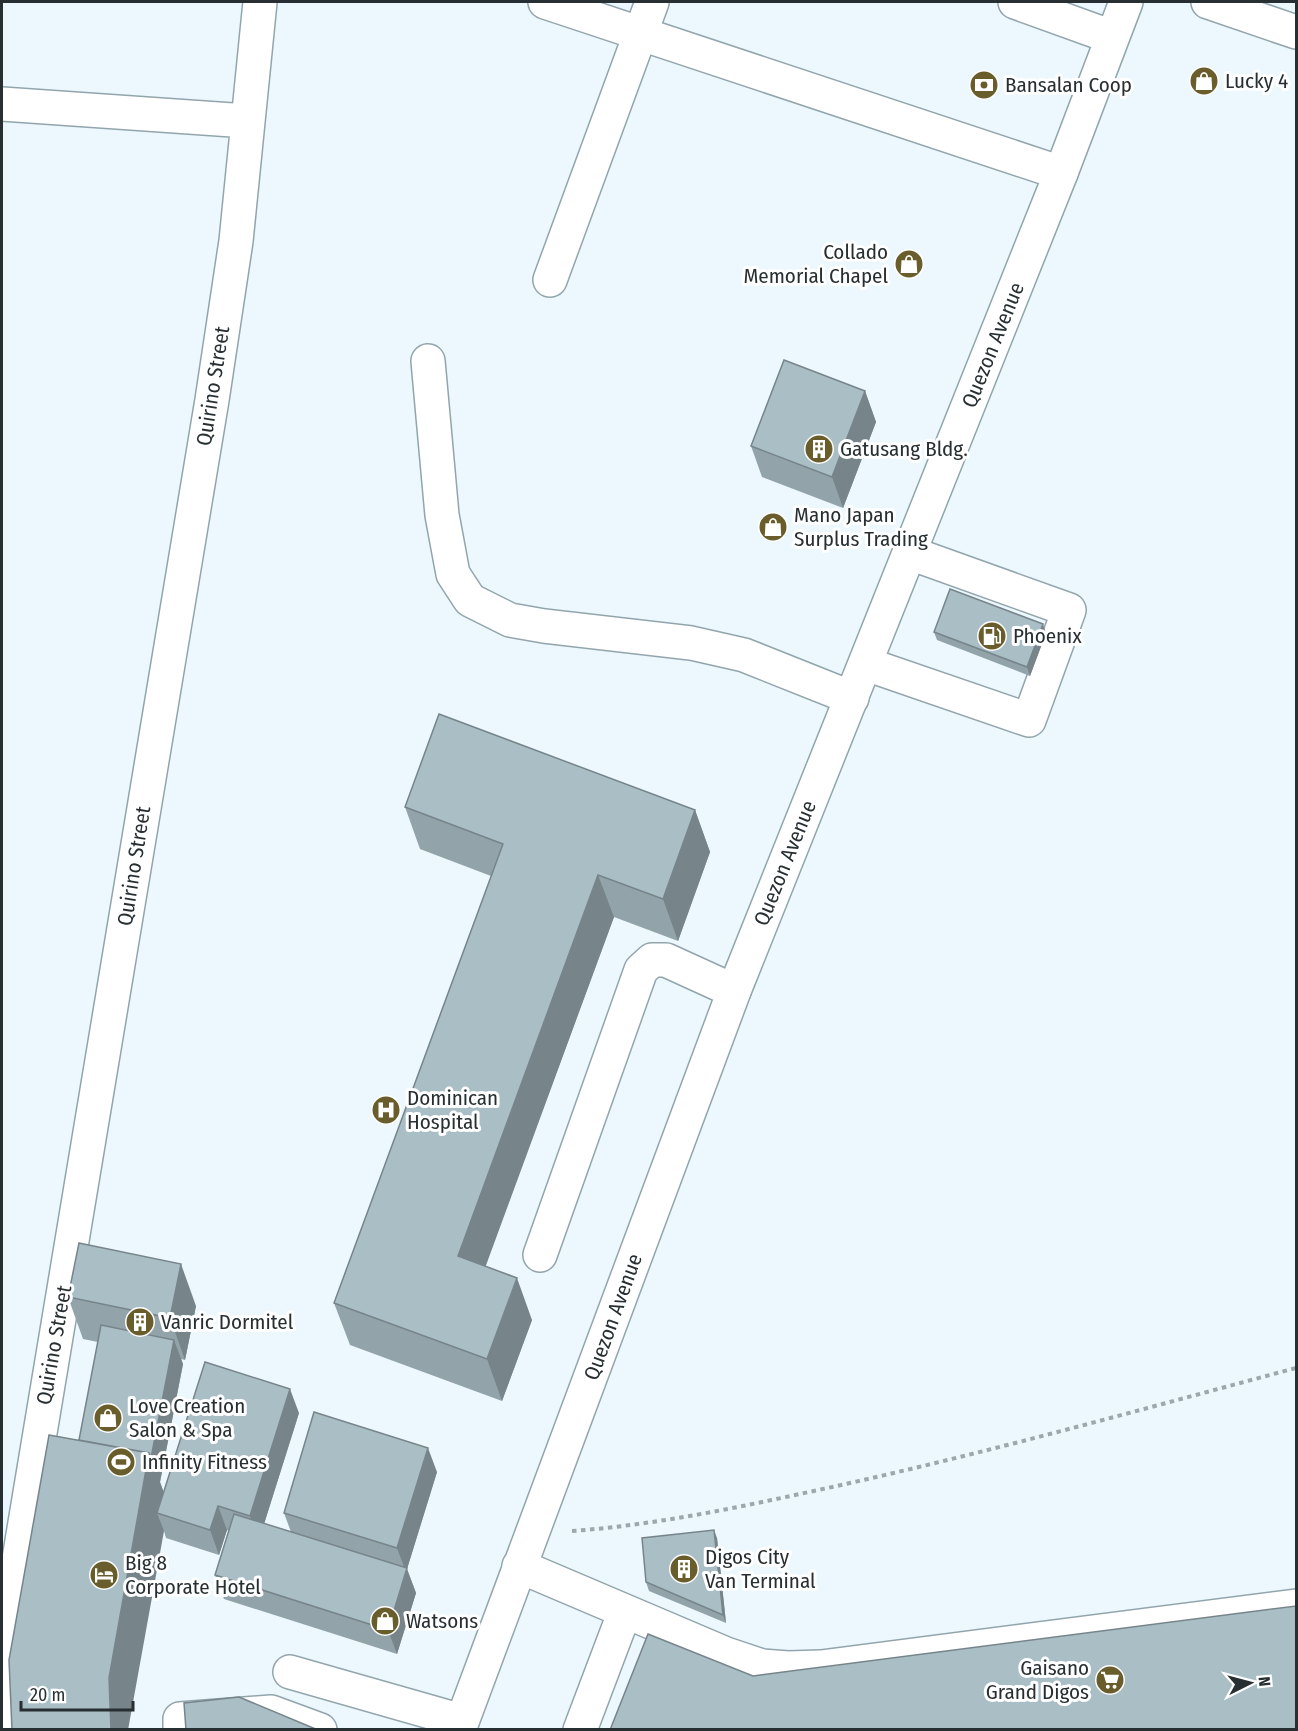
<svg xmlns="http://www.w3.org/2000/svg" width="1298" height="1731" font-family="'Fira Sans Condensed',sans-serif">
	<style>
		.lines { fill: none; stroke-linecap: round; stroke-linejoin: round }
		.minor-casing { stroke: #92a5ad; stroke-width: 36 }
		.major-casing { stroke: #92a5ad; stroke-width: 36 }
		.path { stroke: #9da7ac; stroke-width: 4; stroke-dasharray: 4.5 4.5; stroke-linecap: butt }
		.minor { stroke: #fff; stroke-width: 33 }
		.major { stroke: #fff; stroke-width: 33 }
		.wall { fill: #92a3aa }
		.shaded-wall { fill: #77858b }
		.building { fill: #aabec6; stroke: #77858b; stroke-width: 1.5 }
		.labels { text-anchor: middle; stroke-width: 6; stroke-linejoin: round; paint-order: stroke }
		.poi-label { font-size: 21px; fill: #272f32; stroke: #fff; text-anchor: start }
		.street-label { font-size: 21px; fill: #272f32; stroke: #fff }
	</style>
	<rect width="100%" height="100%" fill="#ecf8fd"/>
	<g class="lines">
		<g class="minor-casing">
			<path id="minor" d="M 545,2 L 1061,173
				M 1015,2 L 1112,37
				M 1208,2 L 1296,32
				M 2,104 L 247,121
				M 550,280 L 652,2
				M 428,361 L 442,515 L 453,574 L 470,600 L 510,620 L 544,626 L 691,643 L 744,655 L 852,698
				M 866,664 L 1029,720 L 1069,610 L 910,553
				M 540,1255 L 641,970 L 652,960 L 666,960 L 734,991
				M 519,1566 L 726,1654 L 762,1666 L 788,1668 L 821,1667 L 1296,1606
				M 290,1672 L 462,1721
				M 2,1730 L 14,1589 L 212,400 L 236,241 L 260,2
				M 180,1730 L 180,1719 L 271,1712 L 320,1730
				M 580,1730 L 625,1611"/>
		</g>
		<g class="major-casing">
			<path id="major" d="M 459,1730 L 734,991 L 1061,173 L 1126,2"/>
		</g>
		<path class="path" d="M 572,1531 C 653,1525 731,1509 809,1492 C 973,1457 1135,1411 1296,1368"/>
		<use href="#minor" class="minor"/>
		<use href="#major" class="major"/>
	</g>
	<path class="wall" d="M 865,391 L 876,422 L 843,508 L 762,477 L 751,446 Z
		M 934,632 L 1046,633 L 1030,676 L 937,640 Z
		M 405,807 L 695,810 L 710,852 L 678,941 L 614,917 L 485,1266 L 532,1320 L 502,1401 L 350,1345 L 334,1303 L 491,876 L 420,849 Z
		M 68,1297 L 196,1306 L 185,1360 L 181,1359 L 183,1364 L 160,1482 L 164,1493 L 299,1413 L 264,1524 L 291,1532 L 284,1513 L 437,1472 L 407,1569 L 416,1593 L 397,1654 L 224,1599 L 215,1575 L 229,1531 L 227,1530 L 219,1555 L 166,1538 L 164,1531 L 79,1440 L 98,1342 L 83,1339 Z
		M 717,1538 L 726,1623 L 649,1591 L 646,1582 Z"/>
	<path class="shaded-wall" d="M 865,391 L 876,422 L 843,508 L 832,477 Z
		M 1043,624 L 1046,633 L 1030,676 L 1027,667 Z
		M 695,810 L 710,852 L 678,941 L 663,899 Z
		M 598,875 L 614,917 L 474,1298 L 458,1256 Z
		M 181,1264 L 196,1306 L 185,1360 L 170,1318 Z
		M 517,1278 L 532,1320 L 502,1401 L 487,1359 Z
		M 174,1340 L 183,1364 L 160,1482 L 168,1505 L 157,1513 L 164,1531 L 128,1730 L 111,1730 L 109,1678 L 149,1453 Z
		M 290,1389 L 299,1413 L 259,1540 L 250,1516 Z
		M 428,1448 L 437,1472 L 407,1569 L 416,1593 L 397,1654 L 388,1630 L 406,1572 L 397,1548 Z
		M 218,1506 L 227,1530 L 219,1555 L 210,1530 Z
		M 714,1530 L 717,1538 L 726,1623 L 723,1615 Z"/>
	<path class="building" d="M 784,360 L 865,391 L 832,477 L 751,446 Z
		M 950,589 L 1043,624 L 1027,667 L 934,632 Z
		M 439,714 L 695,810 L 663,899 L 598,875 L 458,1256 L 517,1278 L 487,1359 L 334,1303 L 503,844 L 405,807 Z
		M 79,1243 L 181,1264 L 170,1318 L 68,1297 Z
		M 101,1325 L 174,1340 L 151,1458 L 149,1453 L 79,1440 Z
		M 205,1362 L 290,1389 L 250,1516 L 218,1506 L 210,1530 L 157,1513 Z
		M 314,1412 L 428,1448 L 397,1548 L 284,1513 Z
		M 49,1435 L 149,1453 L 109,1678 L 111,1730 L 12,1730 L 9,1660 Z
		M 234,1514 L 407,1568 L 388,1630 L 215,1575 Z
		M 714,1530 L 723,1615 L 646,1582 L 642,1538 Z
		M 1296,1606 L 1296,1730 L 610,1730 L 648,1634 L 753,1676 Z
		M 239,1697 L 318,1730 L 186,1730 L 184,1703 Z"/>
	<defs>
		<g id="shop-disc" transform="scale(1.5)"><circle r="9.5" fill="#695e2b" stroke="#fff"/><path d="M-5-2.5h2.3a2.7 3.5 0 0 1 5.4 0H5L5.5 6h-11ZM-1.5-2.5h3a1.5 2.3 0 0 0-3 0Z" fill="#fff"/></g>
		<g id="bank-disc" transform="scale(1.5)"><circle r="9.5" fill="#695e2b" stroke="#fff"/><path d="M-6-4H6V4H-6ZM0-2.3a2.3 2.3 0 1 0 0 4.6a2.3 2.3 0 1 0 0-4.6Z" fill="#fff"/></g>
		<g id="building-disc" transform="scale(1.5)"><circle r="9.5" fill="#695e2b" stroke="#fff"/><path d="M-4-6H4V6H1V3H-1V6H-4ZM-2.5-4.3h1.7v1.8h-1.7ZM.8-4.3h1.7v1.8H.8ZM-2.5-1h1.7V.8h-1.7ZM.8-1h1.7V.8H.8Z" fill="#fff"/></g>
		<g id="fuel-disc" transform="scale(1.5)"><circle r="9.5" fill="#695e2b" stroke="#fff"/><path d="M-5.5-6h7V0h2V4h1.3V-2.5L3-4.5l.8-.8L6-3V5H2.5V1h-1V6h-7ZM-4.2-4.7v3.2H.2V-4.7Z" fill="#fff"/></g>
		<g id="hospital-disc" transform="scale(1.5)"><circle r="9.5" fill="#695e2b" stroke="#fff"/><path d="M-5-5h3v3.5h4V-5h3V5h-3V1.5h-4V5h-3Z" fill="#fff"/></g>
		<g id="stadium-disc" transform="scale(1.5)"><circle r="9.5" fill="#695e2b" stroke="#fff"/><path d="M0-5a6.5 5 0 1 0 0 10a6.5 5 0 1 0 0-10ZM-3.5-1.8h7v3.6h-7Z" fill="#fff"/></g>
		<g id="hotel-disc" transform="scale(1.5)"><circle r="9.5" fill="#695e2b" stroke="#fff"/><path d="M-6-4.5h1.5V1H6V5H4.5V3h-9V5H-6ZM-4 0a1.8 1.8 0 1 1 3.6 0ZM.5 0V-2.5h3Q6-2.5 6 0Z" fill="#fff"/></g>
		<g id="supermarket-disc" transform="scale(1.5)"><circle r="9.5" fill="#695e2b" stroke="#fff"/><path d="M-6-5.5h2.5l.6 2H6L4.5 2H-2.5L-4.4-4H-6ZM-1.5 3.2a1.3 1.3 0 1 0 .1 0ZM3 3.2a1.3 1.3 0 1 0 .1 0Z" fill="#fff"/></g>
	</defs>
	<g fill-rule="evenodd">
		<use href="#shop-disc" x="1204" y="81"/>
		<use href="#bank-disc" x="984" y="85"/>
		<use href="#shop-disc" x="909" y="264"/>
		<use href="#building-disc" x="819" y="449"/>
		<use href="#shop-disc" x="773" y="527"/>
		<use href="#fuel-disc" x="992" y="636"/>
		<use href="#hospital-disc" x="386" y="1110"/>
		<use href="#building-disc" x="140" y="1322"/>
		<use href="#shop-disc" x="108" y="1418"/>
		<use href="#stadium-disc" x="121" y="1462"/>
		<use href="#building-disc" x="684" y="1569"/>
		<use href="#hotel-disc" x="104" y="1575"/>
		<use href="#shop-disc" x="385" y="1621"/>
		<use href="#supermarket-disc" x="1110" y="1680"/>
	</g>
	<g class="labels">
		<g class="poi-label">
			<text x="1225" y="88">Lucky 4</text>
			<text x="1005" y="92">Bansalan Coop</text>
			<text x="888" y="259" text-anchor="end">Collado<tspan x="888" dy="24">Memorial Chapel</tspan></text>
			<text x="840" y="456">Gatusang Bldg.</text>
			<text x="794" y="522">Mano Japan<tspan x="794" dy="24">Surplus Trading</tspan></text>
			<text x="1013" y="643">Phoenix</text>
			<text x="407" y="1105">Dominican<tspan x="407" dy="24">Hospital</tspan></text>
			<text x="161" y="1329">Vanric Dormitel</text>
			<text x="129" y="1413">Love Creation<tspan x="129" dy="24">Salon &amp; Spa</tspan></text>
			<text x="142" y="1469">Infinity Fitness</text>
			<text x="705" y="1564">Digos City<tspan x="705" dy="24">Van Terminal</tspan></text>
			<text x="125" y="1570">Big 8<tspan x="125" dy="24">Corporate Hotel</tspan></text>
			<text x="406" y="1628">Watsons</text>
			<text x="1089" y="1675" text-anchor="end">Gaisano<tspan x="1089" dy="24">Grand Digos</tspan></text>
		</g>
		<g class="street-label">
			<text transform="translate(993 345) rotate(-68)" y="7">Quezon Avenue</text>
			<text transform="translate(213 386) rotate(-81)" y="7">Quirino Street</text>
			<text transform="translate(785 863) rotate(-68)" y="7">Quezon Avenue</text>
			<text transform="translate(134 866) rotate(-81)" y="7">Quirino Street</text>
			<text transform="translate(613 1317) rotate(-70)" y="7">Quezon Avenue</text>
			<text transform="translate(54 1345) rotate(-80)" y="7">Quirino Street</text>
		</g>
	</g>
	<rect width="1298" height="1731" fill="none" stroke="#272f32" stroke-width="6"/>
	<g transform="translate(1250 1683) rotate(84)" stroke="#ffffff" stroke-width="4.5" paint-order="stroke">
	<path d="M0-4.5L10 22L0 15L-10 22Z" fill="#272f32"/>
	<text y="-9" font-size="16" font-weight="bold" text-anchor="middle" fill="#272f32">N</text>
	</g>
	<path d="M21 1701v9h112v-9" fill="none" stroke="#272f32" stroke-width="3"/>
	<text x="30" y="1701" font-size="18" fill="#272f32" stroke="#ffffff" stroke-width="4.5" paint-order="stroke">20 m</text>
</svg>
